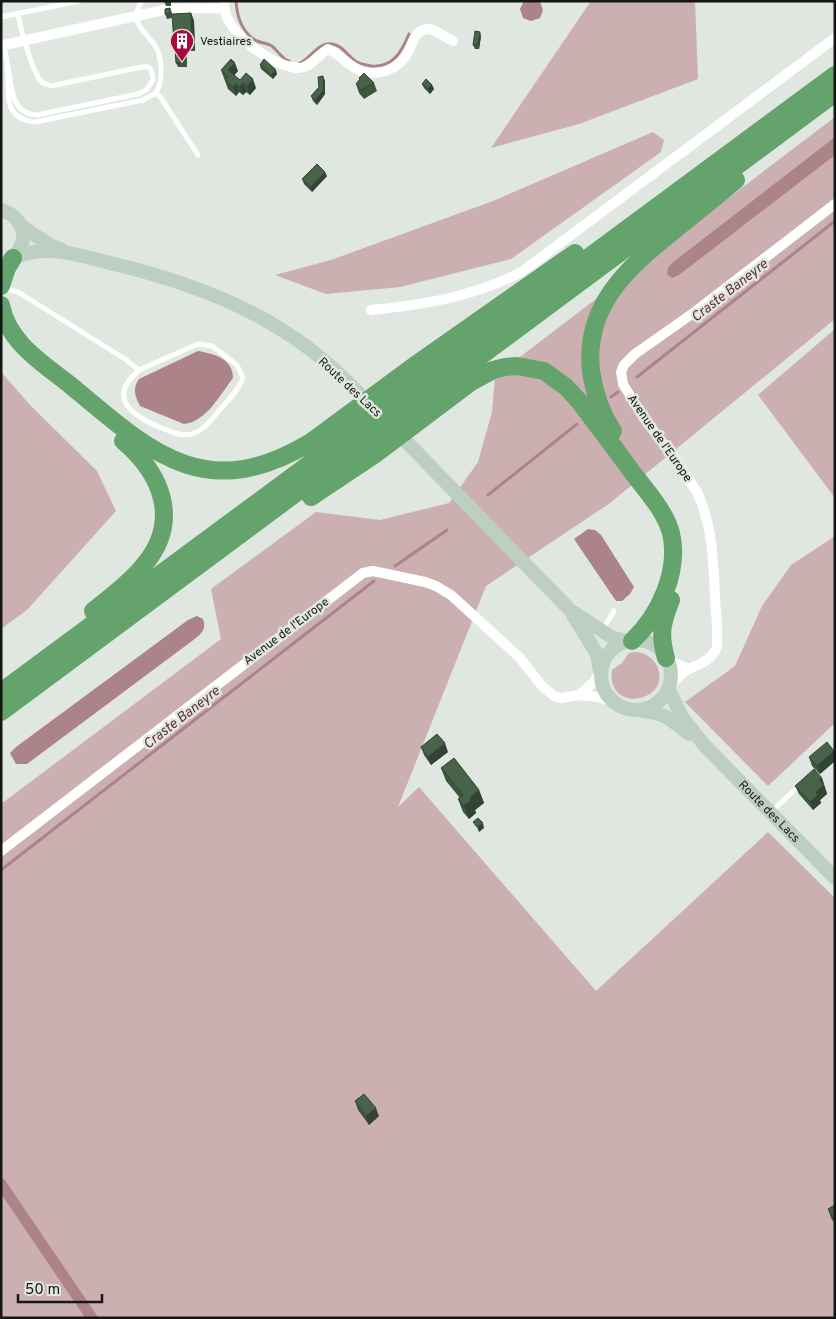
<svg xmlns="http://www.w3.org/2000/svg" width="836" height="1319" font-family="Overpass,sans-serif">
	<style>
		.green { fill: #ccafb1 }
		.water { fill: #ac8388 }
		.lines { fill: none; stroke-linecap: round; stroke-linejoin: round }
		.stream { stroke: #ac8388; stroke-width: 3 }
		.canal { stroke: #ac8388; stroke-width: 11 }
		.lane { stroke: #fff; stroke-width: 5 }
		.street { stroke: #fff; stroke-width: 10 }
		.secondary { stroke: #bdcfc0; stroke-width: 14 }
		.highway { stroke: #64a36b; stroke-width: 18 }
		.wall { fill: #3e5540 }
		.shaded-wall { fill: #324534 }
		.building { fill: #48634a; stroke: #324534 }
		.labels { text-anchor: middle; stroke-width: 5; stroke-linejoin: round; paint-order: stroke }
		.poi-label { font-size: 12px; fill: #151715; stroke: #dfe7e0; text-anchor: start }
		.street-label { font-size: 12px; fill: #151715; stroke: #dfe7e0 }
		.water-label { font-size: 14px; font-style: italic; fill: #612a33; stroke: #dfe7e0 }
	</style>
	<rect width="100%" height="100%" fill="#dfe7e0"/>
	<path class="green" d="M 591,1 L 695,1 L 698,79 L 579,124 L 491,148 Z
		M 835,117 L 835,319 L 610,503 L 486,586 L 398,807 L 419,787 L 596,991 L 768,832 L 835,898 L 835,1318 L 1,1318 L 1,804 L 221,639 L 211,589 L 316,512 L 380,520 L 449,503 L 478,462 L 492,412 L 495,376 Z
		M 653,132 L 664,140 L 661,152 L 511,259 L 400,287 L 326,294 L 275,275 L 331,260 L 493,201 Z
		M 835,329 L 835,498 L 758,395 Z
		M 1,372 L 31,406 L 97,471 L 116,511 L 27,610 L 1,629 Z
		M 835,536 L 835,723 L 768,786 L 685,702 L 735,666 L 762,606 L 791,565 Z
		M 635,652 C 645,653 653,657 657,666 C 673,702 606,715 612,670 L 622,663 L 629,653 Z"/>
	<path class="water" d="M 524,1 L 540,2 L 543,10 L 540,18 L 531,21 L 523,18 L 520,9 Z
		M 835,137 L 835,155 L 679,275 L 672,278 L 667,274 L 668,268 L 672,263 Z
		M 198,351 C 215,354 233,359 233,378 C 220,395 206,422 184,424 L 140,406 C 135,396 132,389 139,379 Z
		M 588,529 L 595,530 L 601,535 L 634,587 L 630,594 L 622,601 L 616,601 L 574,539 Z
		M 197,616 L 203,619 C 206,628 203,632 196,638 L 27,764 L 16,764 L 10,753 L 16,747 L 188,620 Z"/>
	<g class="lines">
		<path class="stream" d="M 236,1 C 237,17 242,33 257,41 C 262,43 267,43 272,46 C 278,51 282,59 289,61
			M 300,63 C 311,58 318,42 332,44 C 342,45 347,55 354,60 C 358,64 366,65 372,66 C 393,68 402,51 409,34
			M 637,377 L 835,221
			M 611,397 L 618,392
			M 488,495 L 577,424
			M 395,566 L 447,530
			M 1,870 L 374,581"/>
		<path class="canal" d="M 1,1184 L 92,1318"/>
		<path class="lane" d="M 1,17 L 79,1
			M 2,46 L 4,45 C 5,52 7,58 7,65 C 10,90 0,118 35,122 L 143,100 L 156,93 C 163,81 163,56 154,44 C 143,29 128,21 142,1
			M 8,66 C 12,86 10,114 37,115 L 138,94 L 146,90 L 153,80 L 151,69 L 148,67 L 142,67 L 51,86 C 49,85 45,84 43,83 C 33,76 20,27 18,13
			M 156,93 L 161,98 L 198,155
			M 3,288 L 18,292 L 125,359 L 139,370 L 198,344 L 212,346 L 237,365 L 243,378 C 239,389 231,397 223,406 C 214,416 205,430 192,434 C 180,437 170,431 159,427 C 129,414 108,397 139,370
			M 603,629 L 614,611
			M 771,812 L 801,784"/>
		<path class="street" d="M 225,1 C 218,29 275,69 300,68 C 311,67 319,54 328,49 C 342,55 349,68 364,72 C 380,76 399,68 407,54 C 413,44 414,29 429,29 C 436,30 446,38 453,41
			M 4,45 L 168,9 L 224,8
			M 371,310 C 424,305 477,296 523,271 L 835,38
			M 667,660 L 689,669
			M 670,685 C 676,679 682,673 689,669 C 701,663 711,661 717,647 C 718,630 716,614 715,597 C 713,560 713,526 697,492 L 673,456 L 643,417 L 623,384 L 621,372 L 624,365 L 635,354 L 696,311 L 835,204
			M 579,695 L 594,682 L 600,671
			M 1,851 L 363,573 L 373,571 L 425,582 L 436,586 L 451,595 L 519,657 L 543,687 L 554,696 L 561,698 L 579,695 L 599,697 L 611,701"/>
		<g class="secondary">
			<path d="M 1,210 C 25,218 30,240 13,258"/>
			<path d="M 21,226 L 50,245 L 62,250"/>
			<path d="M 4,263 C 10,260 15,257 21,255 C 52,244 88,258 118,265 C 200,285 279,316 341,376 C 352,386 363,398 373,408"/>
			<path d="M 394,429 L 570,610 L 613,638 L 628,641"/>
			<path d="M 573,615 L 597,654 L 600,671"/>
			<circle cx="636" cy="675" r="35"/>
			<path id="s1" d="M 668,688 L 682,717 L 705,746 L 835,878"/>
			<path d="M 642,711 C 666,713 671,720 689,734"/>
		</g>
		<path class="highway" d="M 1,286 L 7,268 L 13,258
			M 1,305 C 8,342 41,362 69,384 C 150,452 205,506 311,442 L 418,363 L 575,253
			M 613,431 C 601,413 594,392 591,371 C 584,307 626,269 671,233 C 693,215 715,198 736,180
			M 311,497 L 374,455 L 471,382 L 493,370 L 505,367 L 517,366 L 544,371 L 566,387 L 579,401 C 597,425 615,448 632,472 C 646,490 665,511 671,533 C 680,571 659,616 632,641
			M 93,611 C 110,597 130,583 144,565 C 181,521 162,474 123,441
			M 666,658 C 659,634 662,623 671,600
			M 1,692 L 835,75
			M 1,712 L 835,93"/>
	</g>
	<path class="wall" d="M 164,1 L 171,1 L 171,6 L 166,6 Z
		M 170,8 L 172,13 L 172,18 L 167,19 L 165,14 Z
		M 191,13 L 194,21 L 195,51 L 186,51 L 187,67 L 178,67 L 176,63 L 175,47 L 174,43 Z
		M 481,36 L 479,49 L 475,49 L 473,45 Z
		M 260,65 L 277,74 L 273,79 L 261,69 Z
		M 221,70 L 238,71 L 234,75 L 240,80 L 256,88 L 250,95 L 246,92 L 243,95 L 239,92 L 236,96 L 228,89 Z
		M 359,78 L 374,83 L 377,91 L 364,99 L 359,93 L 356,84 L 360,80 Z
		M 325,81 L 325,94 L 317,105 L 313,101 L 311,96 Z
		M 422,84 L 432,85 L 434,89 L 430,94 L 424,88 Z
		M 327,176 L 312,192 L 304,184 L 302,179 Z
		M 421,747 L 448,752 L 431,765 L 424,755 Z
		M 834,751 L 835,761 L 820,774 L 812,766 L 809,757 Z
		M 441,768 L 479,790 L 484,803 L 475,810 L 476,813 L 469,819 L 463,812 L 458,799 L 460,798 L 446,781 Z
		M 822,778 L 827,794 L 820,800 L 821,803 L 813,810 L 799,794 L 795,786 Z
		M 355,1101 L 379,1116 L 369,1125 L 358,1110 Z
		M 835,1205 L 835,1224 L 831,1218 L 828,1209 Z"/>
	<path class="shaded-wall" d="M 191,13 L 194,21 L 195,51 L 192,42 Z
		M 480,32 L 481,36 L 479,49 L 478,45 Z
		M 185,47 L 186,51 L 187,67 L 186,62 Z
		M 235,63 L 238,71 L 232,78 L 228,70 Z
		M 276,70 L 277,74 L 273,79 L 271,75 Z
		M 323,76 L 325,81 L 325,94 L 317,105 L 315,100 Z
		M 253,79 L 256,88 L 250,95 L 247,87 Z
		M 243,83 L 246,92 L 243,95 L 240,87 Z
		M 236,84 L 239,92 L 236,96 L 233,87 Z
		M 432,85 L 434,89 L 430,94 L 428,89 Z
		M 325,172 L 327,176 L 312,192 L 311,187 Z
		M 445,743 L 448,752 L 431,765 L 428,757 Z
		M 834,751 L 835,761 L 820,774 L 817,766 Z
		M 822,778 L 827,794 L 820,800 L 821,803 L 813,810 L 810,802 L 816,792 L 819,780 Z
		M 479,790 L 484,803 L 475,810 L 476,813 L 469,819 L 464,806 L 470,798 Z
		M 483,823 L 484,828 L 479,832 L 477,827 Z
		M 376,1108 L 379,1116 L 369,1125 L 366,1116 Z"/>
	<path class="building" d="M 170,8 L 170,14 L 165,14 L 165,9 Z
		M 191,13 L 192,42 L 174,43 L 172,14 Z
		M 475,31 L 480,32 L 478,45 L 473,45 Z
		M 175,47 L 185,47 L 186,62 L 176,63 Z
		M 231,59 L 235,63 L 228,70 L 240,80 L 246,73 L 253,79 L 247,87 L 243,83 L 240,87 L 236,84 L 233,87 L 225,80 L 228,77 L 221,70 Z
		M 264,59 L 276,70 L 271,75 L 260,65 Z
		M 364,73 L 374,83 L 361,90 L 356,84 L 360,79 L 359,78 Z
		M 323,76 L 324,90 L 315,100 L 311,96 L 319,87 L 318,77 Z
		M 426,79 L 432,85 L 428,89 L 422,84 Z
		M 317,164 L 325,172 L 311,187 L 302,179 Z
		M 437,734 L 445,743 L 428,757 L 421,747 Z
		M 827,742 L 834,751 L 817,766 L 809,757 Z
		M 454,758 L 479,790 L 470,798 L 471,800 L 464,806 L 458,799 L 463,795 L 441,768 Z
		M 814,769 L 822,778 L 819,780 L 824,785 L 816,792 L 818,795 L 810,802 L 795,786 Z
		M 478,818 L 483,823 L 477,827 L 473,822 Z
		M 364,1094 L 376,1108 L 366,1116 L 355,1101 Z
		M 835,1205 L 835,1220 L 828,1209 Z"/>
	<defs>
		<g id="building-pin" transform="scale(1.25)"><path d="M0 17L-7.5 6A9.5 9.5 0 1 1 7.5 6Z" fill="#a40a3e" stroke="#dfe7e0"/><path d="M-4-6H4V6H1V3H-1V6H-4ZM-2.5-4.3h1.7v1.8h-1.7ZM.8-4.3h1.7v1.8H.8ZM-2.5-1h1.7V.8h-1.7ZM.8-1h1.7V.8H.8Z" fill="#fff"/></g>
	</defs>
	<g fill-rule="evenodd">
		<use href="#building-pin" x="182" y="41"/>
	</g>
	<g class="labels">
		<g class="poi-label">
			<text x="200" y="45">Vestiaires</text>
		</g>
		<g class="street-label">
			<text transform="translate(350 387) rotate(43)" y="4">Route des Lacs</text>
			<text transform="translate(660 438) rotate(55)" y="4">Avenue de l'Europe</text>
			<text transform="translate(286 631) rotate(-37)" y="4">Avenue de l'Europe</text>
			<text dy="4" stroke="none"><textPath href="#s1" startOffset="161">Route des Lacs</textPath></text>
		</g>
		<g class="water-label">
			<text transform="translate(729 290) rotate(-38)" y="5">Craste Baneyre</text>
			<text transform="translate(181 717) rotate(-38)" y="5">Craste Baneyre</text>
		</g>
	</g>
	<rect width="836" height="1319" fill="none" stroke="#151715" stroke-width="5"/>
	<path d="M18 1294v8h84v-8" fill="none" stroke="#151715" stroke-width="2.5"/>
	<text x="25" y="1294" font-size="15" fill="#151715" stroke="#dfe7e0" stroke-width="4" paint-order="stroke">50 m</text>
</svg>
